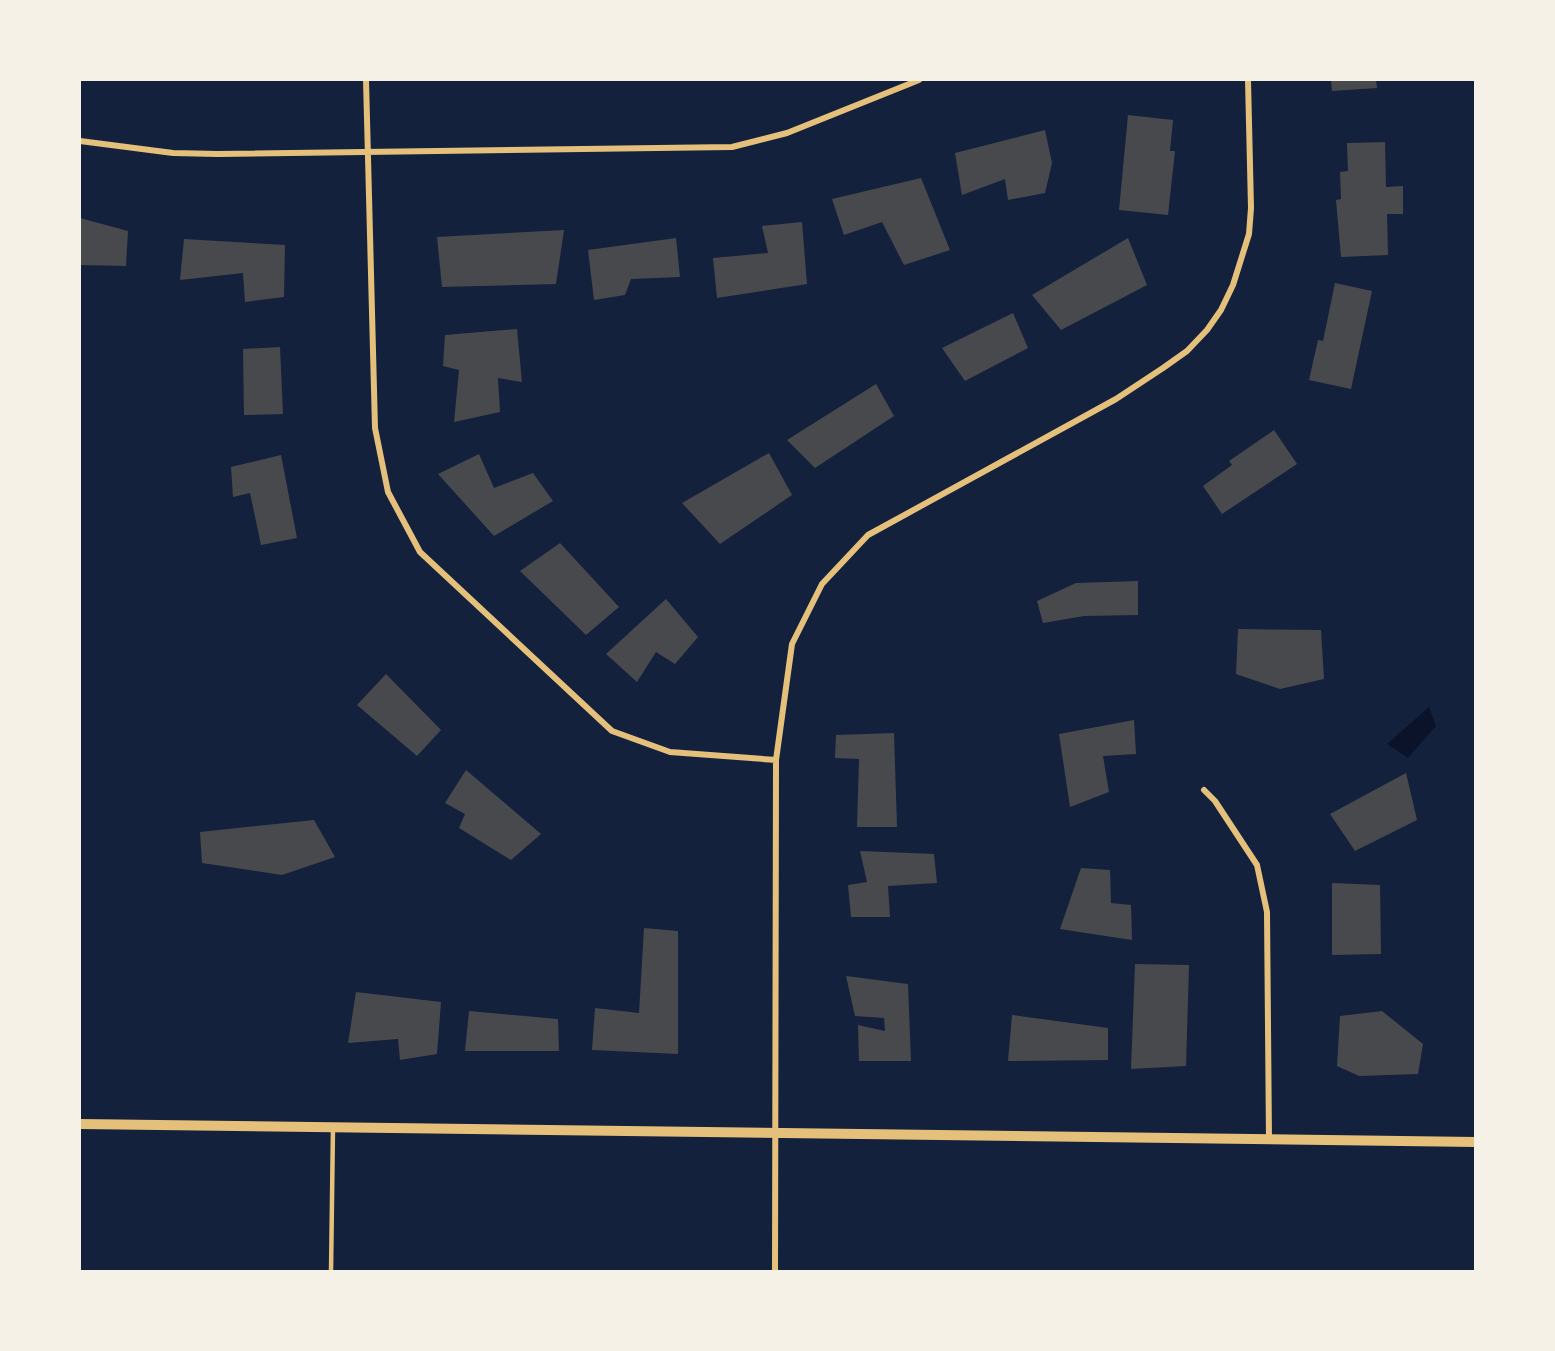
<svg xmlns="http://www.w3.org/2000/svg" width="1555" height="1351" font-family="Figtree,sans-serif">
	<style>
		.water { fill: #0b132b }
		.building { fill: #48494c }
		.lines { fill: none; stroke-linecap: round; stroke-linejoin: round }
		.service { stroke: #e5c07b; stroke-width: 4.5 }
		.minor { stroke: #e5c07b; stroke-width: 6 }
		.tertiary { stroke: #e5c07b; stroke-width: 10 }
	</style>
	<rect width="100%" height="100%" fill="#14213d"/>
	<path class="water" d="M 1429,707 L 1436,726 L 1408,758 L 1387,744 Z"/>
	<path class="building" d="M 1331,80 L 1376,80 L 1377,88 L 1332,91 Z
		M 1128,115 L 1173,120 L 1170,151 L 1175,151 L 1168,215 L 1119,210 Z
		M 1045,130 L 1052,163 L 1045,193 L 1008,200 L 1005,179 L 962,195 L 955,153 Z
		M 1385,142 L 1386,187 L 1403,186 L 1403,214 L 1387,214 L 1388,255 L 1341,257 L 1336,200 L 1341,199 L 1340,172 L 1348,171 L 1347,143 Z
		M 921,178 L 950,250 L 904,265 L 882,222 L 844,235 L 832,199 Z
		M 80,218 L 128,231 L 126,266 L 80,265 Z
		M 802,222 L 807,284 L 717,298 L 713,258 L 768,253 L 762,226 Z
		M 564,230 L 556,284 L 442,287 L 437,237 Z
		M 676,238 L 680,277 L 631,279 L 625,295 L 594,300 L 588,250 Z
		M 1128,238 L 1147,285 L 1061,330 L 1032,295 Z
		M 184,239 L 285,245 L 284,297 L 245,302 L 243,273 L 180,280 Z
		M 1335,283 L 1372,291 L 1351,389 L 1309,380 L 1318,340 L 1323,341 Z
		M 1013,313 L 1028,348 L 965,381 L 942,348 Z
		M 517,329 L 522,382 L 498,378 L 500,412 L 454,422 L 459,370 L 443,366 L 445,335 Z
		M 280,347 L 283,414 L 244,415 L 243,349 Z
		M 876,384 L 894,416 L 815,468 L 787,440 Z
		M 1274,430 L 1297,464 L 1222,514 L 1203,486 L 1232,465 L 1229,461 Z
		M 769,453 L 792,495 L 720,544 L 682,503 Z
		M 479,454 L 494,488 L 533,473 L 553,501 L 494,536 L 438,474 Z
		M 281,455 L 297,538 L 261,545 L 250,493 L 233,497 L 231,467 Z
		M 560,543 L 619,607 L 586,635 L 520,571 Z
		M 1138,581 L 1138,615 L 1084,616 L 1043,623 L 1037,601 L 1076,583 Z
		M 666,599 L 698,637 L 675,664 L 656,652 L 637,682 L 606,654 Z
		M 1238,629 L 1321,630 L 1324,679 L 1280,689 L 1236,674 Z
		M 386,674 L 441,730 L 417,756 L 357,705 Z
		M 1134,720 L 1136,754 L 1103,756 L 1109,792 L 1070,807 L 1059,734 Z
		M 894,733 L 897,827 L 857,827 L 859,759 L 835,758 L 836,735 Z
		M 466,770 L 541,834 L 511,860 L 459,828 L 465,814 L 445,803 Z
		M 1406,773 L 1417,820 L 1355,851 L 1330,814 Z
		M 314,820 L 335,857 L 282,875 L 202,863 L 200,832 Z
		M 860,851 L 934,854 L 937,883 L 888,886 L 890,917 L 851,917 L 848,885 L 867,882 Z
		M 1081,868 L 1110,870 L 1111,903 L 1131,905 L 1132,940 L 1060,929 Z
		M 1332,883 L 1380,885 L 1381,954 L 1332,955 Z
		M 644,928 L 678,931 L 678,1054 L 592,1050 L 595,1008 L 639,1013 Z
		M 1135,964 L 1189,965 L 1186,1066 L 1131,1069 Z
		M 846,976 L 908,984 L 911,1061 L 859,1061 L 858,1025 L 885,1031 L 884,1018 L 855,1016 Z
		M 356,992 L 441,1002 L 437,1054 L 400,1060 L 398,1039 L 348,1043 Z
		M 469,1011 L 558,1019 L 559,1051 L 465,1051 Z
		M 1382,1011 L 1423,1044 L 1418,1074 L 1359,1076 L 1337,1066 L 1340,1016 Z
		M 1012,1015 L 1108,1028 L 1108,1060 L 1008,1061 Z"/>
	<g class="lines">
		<path class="service" d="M 331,1272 L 333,1127"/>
		<path class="minor" d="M 366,80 L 375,428 L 388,492 L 420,552 L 612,731 L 670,752 L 776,760
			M 80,141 L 173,153 L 218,154 L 732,147 L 787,133 L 919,80
			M 1204,790 L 1215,801 L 1257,865 L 1267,912 L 1269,1140
			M 775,1272 L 776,760 L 792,644 L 822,584 L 868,535 L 1116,399 L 1163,368 L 1187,351 L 1207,330 L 1221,310 L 1233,285 L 1249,234 L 1251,208 L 1248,80"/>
		<path class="tertiary" d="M 80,1124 L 1476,1142"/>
	</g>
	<rect width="1555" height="1351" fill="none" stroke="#f6f1e7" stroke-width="162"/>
</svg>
